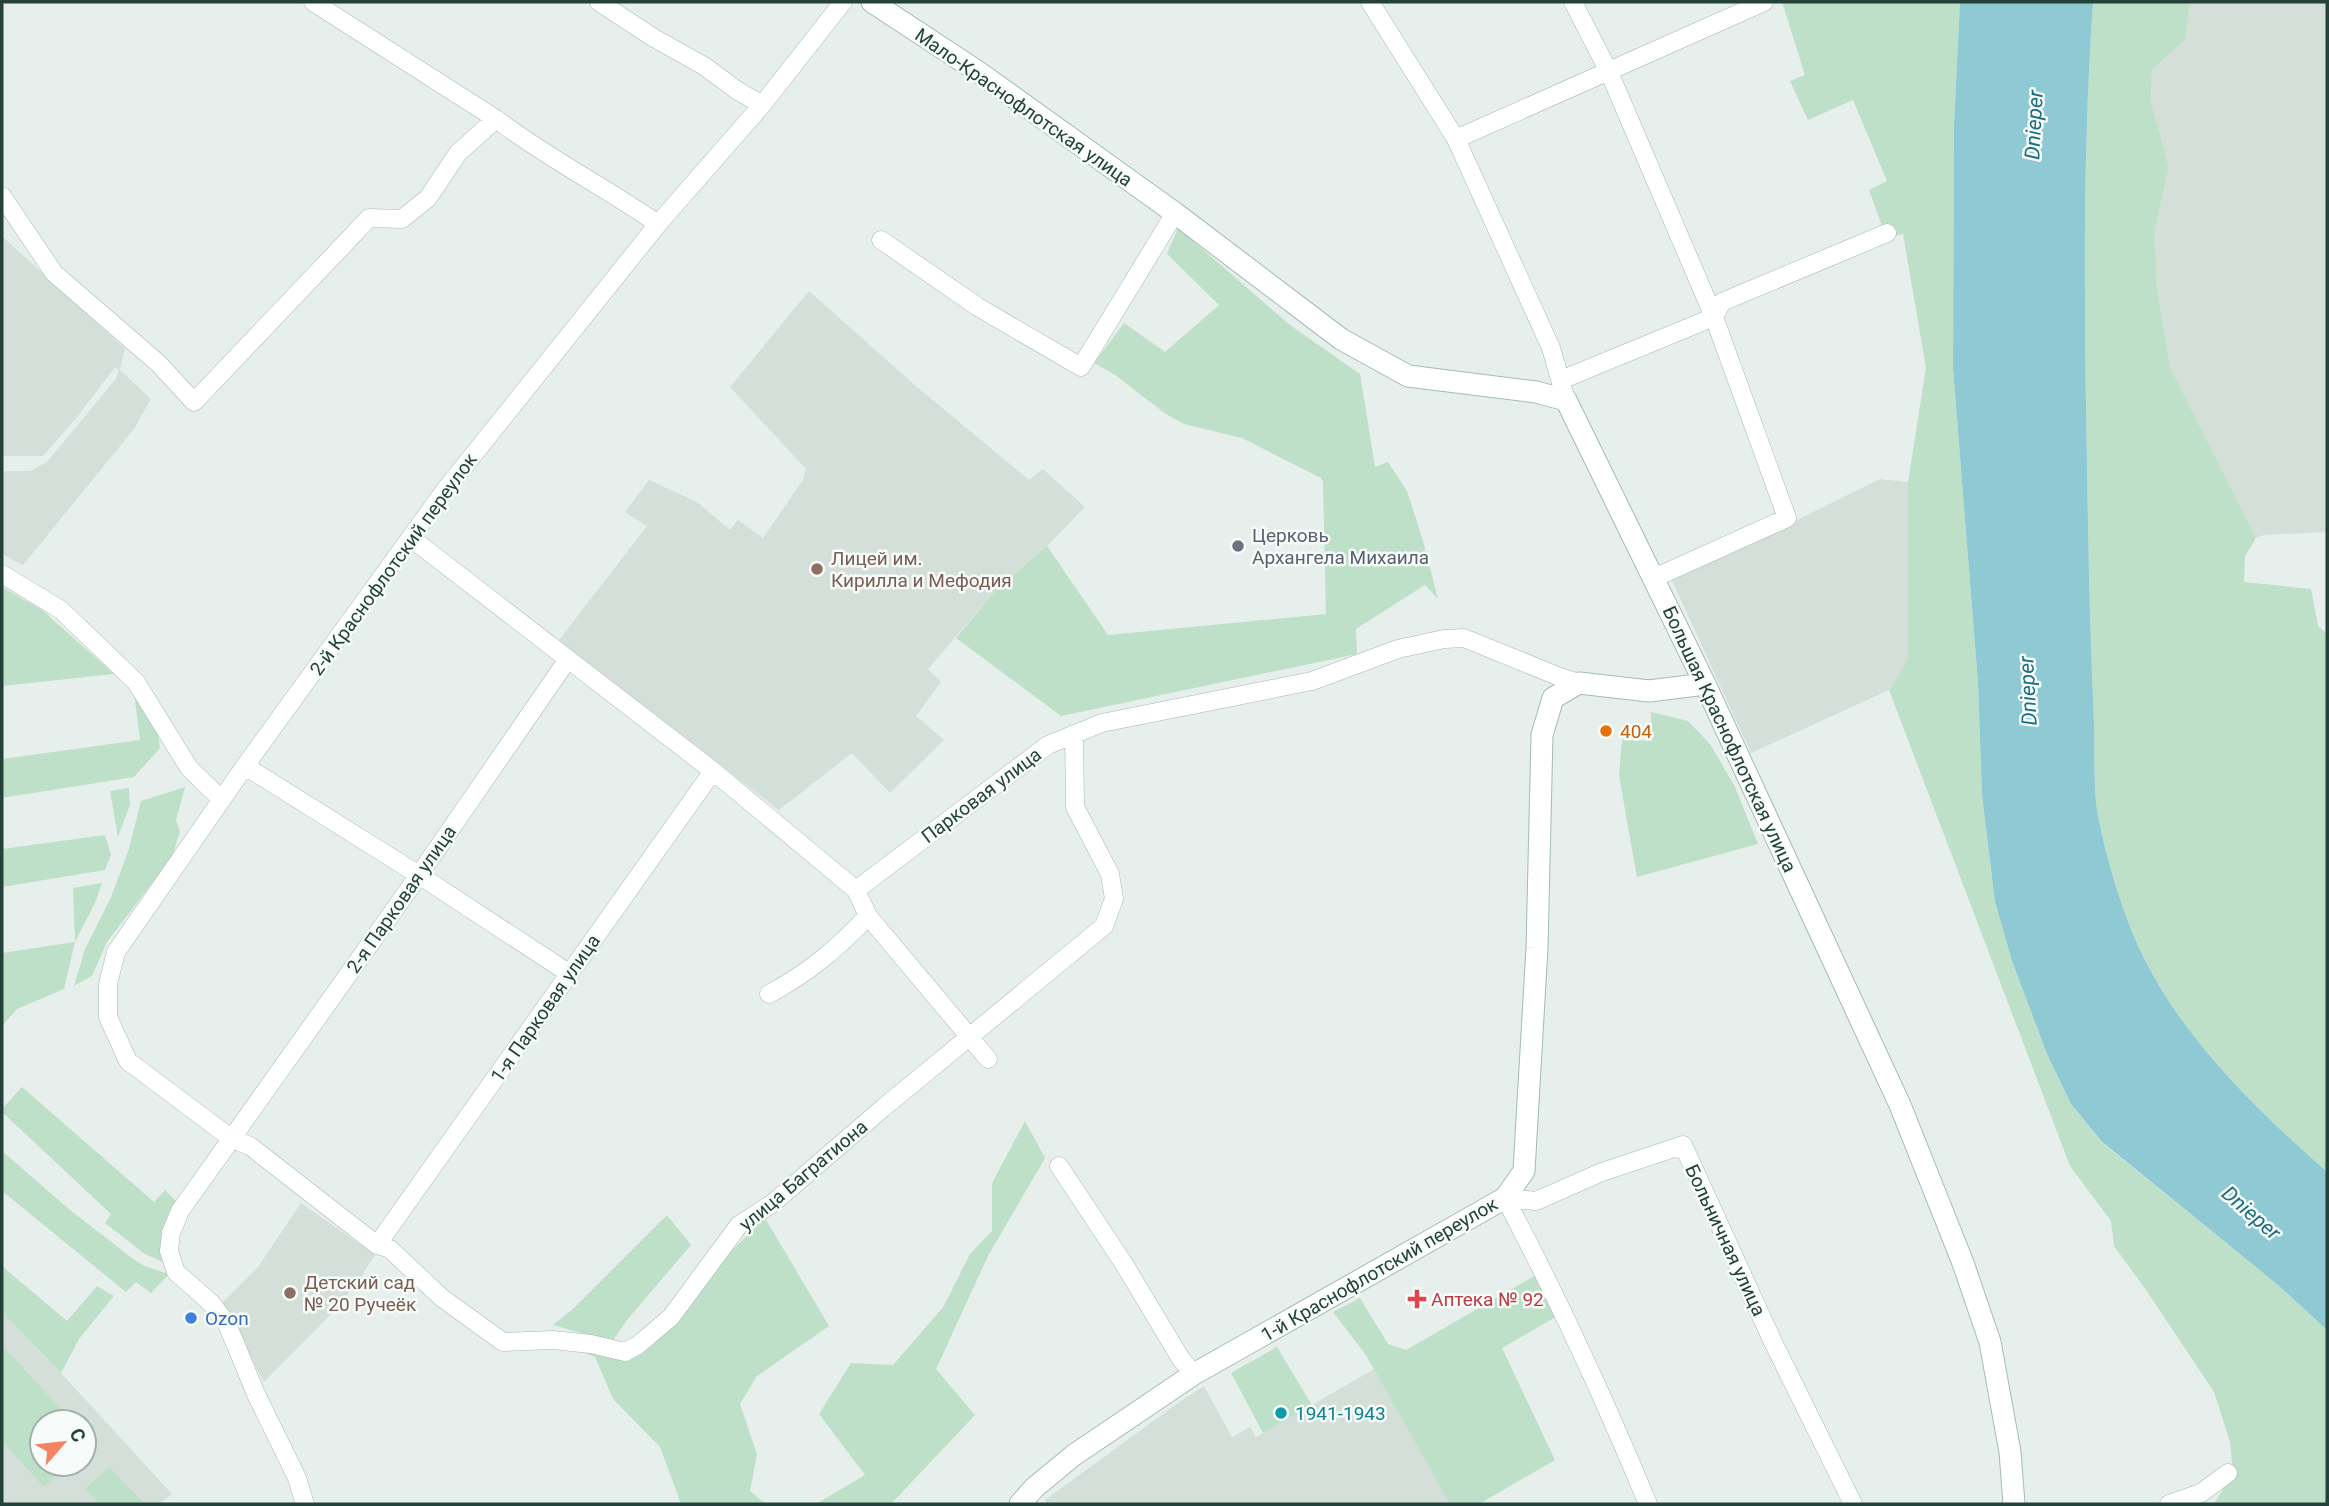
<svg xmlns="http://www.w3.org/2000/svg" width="2329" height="1506" font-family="Roboto,sans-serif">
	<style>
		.built { fill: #d4dfda; fill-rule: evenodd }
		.green { fill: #bfe0c8 }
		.water { fill: #8ec9d4 }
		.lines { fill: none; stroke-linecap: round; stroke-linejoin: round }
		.street-casing { stroke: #a8b8b2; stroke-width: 19 }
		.secondary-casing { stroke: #a4bbb3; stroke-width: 23 }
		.street { stroke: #fff; stroke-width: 18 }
		.secondary { stroke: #fff; stroke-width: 21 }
		.worship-dot { fill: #6b7280; stroke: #f7fbf9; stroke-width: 2.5 }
		.education-dot { fill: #8d6e63; stroke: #f7fbf9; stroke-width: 2.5 }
		.food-dot { fill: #e8710a; stroke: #f7fbf9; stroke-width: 2.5 }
		.health-dot { fill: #e0444e; stroke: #f7fbf9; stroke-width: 2.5 }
		.shop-dot { fill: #3f7fe0; stroke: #f7fbf9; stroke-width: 2.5 }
		.culture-dot { fill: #0f9aa8; stroke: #f7fbf9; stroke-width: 2.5 }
		.labels { text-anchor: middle; stroke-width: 5; stroke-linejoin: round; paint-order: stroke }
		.street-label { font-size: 19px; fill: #24423a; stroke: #f7fbf9 }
		.worship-label { font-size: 19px; fill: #5b616d; stroke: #f7fbf9; text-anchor: start }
		.education-label { font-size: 19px; fill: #785e54; stroke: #f7fbf9; text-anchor: start }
		.food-label { font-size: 19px; fill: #c56008; stroke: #f7fbf9; text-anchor: start }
		.health-label { font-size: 19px; fill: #be3a42; stroke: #f7fbf9; text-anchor: start }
		.shop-label { font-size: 19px; fill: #366cbe; stroke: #f7fbf9; text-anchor: start }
		.culture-label { font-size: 19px; fill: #0d838f; stroke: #f7fbf9; text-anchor: start }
		.water-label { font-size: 21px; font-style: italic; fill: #1c6f80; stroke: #f7fbf9 }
	</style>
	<rect width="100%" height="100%" fill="#e6efeb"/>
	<path class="built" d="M 2190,2 L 2327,2 L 2327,532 L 2264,535 L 2256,538 L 2170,367 L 2157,289 L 2155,229 L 2169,167 L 2151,102 L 2152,70 L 2185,40 Z
		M 2,236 L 125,349 L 120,370 L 151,399 L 134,429 L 23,565 L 2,554 L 2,471 L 30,471 L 47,462 L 116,379 L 119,370 L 115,367 L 77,417 L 43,456 L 2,456 Z
		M 809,291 L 917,387 L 1029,480 L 1043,469 L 1085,507 L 1047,546 L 994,592 L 928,669 L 941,682 L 916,716 L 944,740 L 890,793 L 852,753 L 779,810 L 559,640 L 647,526 L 625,512 L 649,480 L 697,502 L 730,530 L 738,520 L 763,538 L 803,480 L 806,469 L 730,387 Z
		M 1880,479 L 1908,482 L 1908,659 L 1889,690 L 1751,753 L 1669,574 L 1799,519 Z
		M 301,1203 L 375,1255 L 357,1283 L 334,1311 L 264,1382 L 222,1303 L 258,1267 Z
		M 2,1312 L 61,1373 L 172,1494 L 159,1504 L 2,1504 ZM 42,1422 L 84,1422 L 84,1464 L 42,1464 Z
		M 1376,1368 L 1451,1504 L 1047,1504 L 1045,1500 L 1178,1403 L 1204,1386 L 1232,1437 L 1250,1427 L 1256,1437 Z"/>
	<path class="green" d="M 1782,2 L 1960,2 L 1954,124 L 1953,368 L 1978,683 L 1982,795 L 1995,902 L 2012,961 L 2047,1054 L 2071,1104 L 2102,1143 L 2278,1285 L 2327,1330 L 2327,1504 L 2214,1504 L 2233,1473 L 2230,1442 L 2214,1392 L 2146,1290 L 2114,1246 L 2111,1221 L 2070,1166 L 1889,690 L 1908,659 L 1908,482 L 1926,368 L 1903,234 L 1891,237 L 1883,229 L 1869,190 L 1887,181 L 1853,100 L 1808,120 L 1790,81 L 1805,75 Z
		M 2093,2 L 2190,2 L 2185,40 L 2152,70 L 2151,102 L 2169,167 L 2155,229 L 2157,289 L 2170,367 L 2256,538 L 2245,556 L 2244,582 L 2311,589 L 2318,626 L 2327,634 L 2327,1172 C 2247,1101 2165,1022 2127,919 C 2115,886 2105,851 2098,816 C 2093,787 2095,753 2094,723 C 2091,656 2089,589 2088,522 C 2085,349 2081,175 2093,2 Z
		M 1178,228 L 1290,325 L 1360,374 L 1375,467 L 1388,462 L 1407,491 L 1423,541 L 1438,599 L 1425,585 L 1356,629 L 1357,654 L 1061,716 L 956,638 L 994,592 L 1047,546 L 1108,635 L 1326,614 L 1323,482 L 1321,478 L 1242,438 L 1184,424 L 1166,414 L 1115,375 L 1094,363 L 1124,323 L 1165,352 L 1219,305 L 1167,254 Z
		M 2,587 L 42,610 L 114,674 L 2,686 Z
		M 133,685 L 157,726 L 160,748 L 134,777 L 2,798 L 2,759 L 140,740 Z
		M 1651,712 L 1688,721 L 1710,744 L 1735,787 L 1758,844 L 1637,877 L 1619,776 L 1622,740 L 1652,741 Z
		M 185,787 L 176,820 L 180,831 L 172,857 L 107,942 L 92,976 L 74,986 L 85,949 L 111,897 L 129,849 L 141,801 Z
		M 129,788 L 130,805 L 118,837 L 110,791 Z
		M 105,835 L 111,855 L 105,870 L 2,887 L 2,849 Z
		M 102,883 L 95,903 L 75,942 L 64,989 L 17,1009 L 2,1026 L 2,953 L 75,942 L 73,888 Z
		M 22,1087 L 154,1202 L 165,1190 L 176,1201 L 161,1239 L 165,1263 L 145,1254 L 105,1223 L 111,1214 L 2,1112 L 2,1109 Z
		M 1025,1121 L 1045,1158 L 988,1256 L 936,1369 L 975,1415 L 891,1504 L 816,1504 L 865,1475 L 819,1414 L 851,1363 L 893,1365 L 944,1306 L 970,1254 L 992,1231 L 992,1183 Z
		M 2,1151 L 70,1210 L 132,1258 L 144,1266 L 169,1274 L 151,1293 L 136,1282 L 126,1292 L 2,1191 Z
		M 667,1215 L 691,1245 L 627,1320 L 612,1342 L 553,1325 L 574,1308 Z
		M 765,1218 L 829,1326 L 757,1376 L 740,1404 L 757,1454 L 750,1491 L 766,1504 L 681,1504 L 660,1447 L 613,1399 L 595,1357 L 572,1348 L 624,1356 Z
		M 2,1266 L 67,1321 L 97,1286 L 114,1296 L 79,1339 L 61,1373 L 2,1312 Z
		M 1536,1275 L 1556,1317 L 1502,1348 L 1555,1460 L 1479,1504 L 1450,1504 L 1366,1355 L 1333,1312 L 1360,1298 L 1388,1344 L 1406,1350 Z
		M 1277,1347 L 1312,1405 L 1263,1433 L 1231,1373 Z
		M 5,1348 L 73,1422 L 42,1422 L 42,1464 L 69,1464 L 44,1487 L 2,1441 L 2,1351 Z
		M 109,1467 L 145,1504 L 99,1504 L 85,1489 Z"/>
	<path class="water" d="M 1960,2 L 2093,2 C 2081,175 2085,349 2088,522 C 2089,589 2091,656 2094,722 C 2095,753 2093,787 2098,816 C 2105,851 2115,886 2127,919 C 2165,1022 2247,1101 2327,1172 L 2327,1330 L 2278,1285 L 2102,1142 L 2071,1104 L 2047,1054 L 2012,961 L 1995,902 L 1982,795 L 1978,683 L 1953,368 L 1954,124 Z"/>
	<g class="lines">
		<g class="street-casing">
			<path id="street" d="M 313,2 L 496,119
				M 599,2 L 654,38 L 704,66 L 738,91 L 762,105
				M 843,2 L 762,105 L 658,224 L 445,490 L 245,766 L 116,952 L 108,984 L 108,1017 L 128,1061 L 232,1139 L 250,1146 L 377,1245 L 390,1249 L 442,1298 L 503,1342 L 553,1340 L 591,1344 L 625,1352 L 638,1345 L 671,1317 L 739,1225 L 773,1203 L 883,1108 L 1104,926 L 1114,899 L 1110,874 L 1075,807 L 1074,734
				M 1370,2 L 1456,139 L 1551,348 L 1566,400
				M 1573,2 L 1609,72 L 1714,317 L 1787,518 L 1654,578
				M 1456,139 L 1764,2
				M 2,196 L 54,273 L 159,364 L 194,402 L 369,218 L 402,219 L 428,198 L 458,153 L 496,119 C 547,158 605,187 658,224
				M 881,240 L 978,307 L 1081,367 L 1175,213
				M 1561,380 L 1714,317 L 1722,302 L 1887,233
				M 411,538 L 713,771 L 856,890 L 1048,745 L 1102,723 L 1312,681 L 1398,649 L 1444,639 L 1464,638 L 1560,677 L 1579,683
				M 2,574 L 61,610 L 136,682 L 189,768 L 221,799
				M 245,766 L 419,875 L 570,974
				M 856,890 L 868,916 L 988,1059
				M 769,994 C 808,973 837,949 868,916
				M 1059,1166 L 1124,1264 L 1181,1359 L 1194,1374
				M 1505,1198 L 1536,1201 L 1602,1172 L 1683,1145 L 1772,1340 L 1853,1504
				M 1505,1198 C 1558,1298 1605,1400 1648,1504
				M 377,1245 L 713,771
				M 305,1504 L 297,1478 L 256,1394 L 227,1324 L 211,1303 L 176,1272 L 169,1251 L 171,1233 L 180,1211 L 419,875 L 568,659
				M 2169,1504 L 2201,1493 L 2228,1473"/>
		</g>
		<g class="secondary-casing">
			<path id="secondary" d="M 872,2 L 977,71 L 1175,213 L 1341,339 L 1408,376 L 1536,392 L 1566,400 L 1705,684 L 1900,1105 L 1963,1263 L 1990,1342 L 2010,1452 L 2014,1504
				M 1020,1504 L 1034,1488 L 1074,1455 L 1194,1374 L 1505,1198 L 1524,1171 L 1537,948 L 1542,735 L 1553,698 L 1579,683 L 1649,691 L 1705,684"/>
		</g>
		<use href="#street" class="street"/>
		<use href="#secondary" class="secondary"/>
	</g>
	<circle class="worship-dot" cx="1238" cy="546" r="7"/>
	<g class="education-dot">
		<circle cx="817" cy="569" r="7"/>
		<circle cx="290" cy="1293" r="7"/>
	</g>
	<circle class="food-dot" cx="1606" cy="731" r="7"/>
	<path class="health-dot" d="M1413.5 1288.5h7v7h7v7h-7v7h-7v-7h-7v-7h7z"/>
	<circle class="shop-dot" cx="191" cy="1318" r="7"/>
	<circle class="culture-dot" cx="1281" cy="1413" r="7"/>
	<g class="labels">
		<g class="street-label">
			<text transform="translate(1024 107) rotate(35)" y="7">Мало-Краснофлотская улица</text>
			<text transform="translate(393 564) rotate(-54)" y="7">2-й Краснофлотский переулок</text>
			<text transform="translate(1730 739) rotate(65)" y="7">Большая Краснофлотская улица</text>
			<text transform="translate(981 795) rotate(-37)" y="7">Парковая улица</text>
			<text transform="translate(401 899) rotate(-55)" y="7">2-я Парковая улица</text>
			<text transform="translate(545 1008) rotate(-55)" y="7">1-я Парковая улица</text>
			<text transform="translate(803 1175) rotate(-40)" y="7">улица Багратиона</text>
			<text transform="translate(1726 1240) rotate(65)" y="7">Больничная улица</text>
			<text transform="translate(1379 1269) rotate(-30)" y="7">1-й Краснофлотский переулок</text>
		</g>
		<g class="worship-label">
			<text x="1252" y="542">Церковь<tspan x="1252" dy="22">Архангела Михаила</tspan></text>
		</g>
		<g class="education-label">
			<text x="831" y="565">Лицей им.<tspan x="831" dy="22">Кирилла и Мефодия</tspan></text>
			<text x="304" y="1289">Детский сад<tspan x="304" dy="22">№ 20 Ручеёк</tspan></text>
		</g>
		<g class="food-label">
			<text x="1620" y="738">404</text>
		</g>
		<g class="health-label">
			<text x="1431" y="1306">Аптека № 92</text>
		</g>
		<g class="shop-label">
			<text x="205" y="1325">Ozon</text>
		</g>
		<g class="culture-label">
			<text x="1295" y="1420">1941-1943</text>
		</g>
		<g class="water-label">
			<text transform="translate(2034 125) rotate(-87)" y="7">Dnieper</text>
			<text transform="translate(2028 691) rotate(-93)" y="7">Dnieper</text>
			<text transform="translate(2251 1213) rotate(41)" y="7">Dnieper</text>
		</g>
	</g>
	<rect width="2329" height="1506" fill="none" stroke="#24423a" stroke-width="7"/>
	<g transform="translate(63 1443) rotate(62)"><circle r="33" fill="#f7fbf9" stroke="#a3b1ad" stroke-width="2"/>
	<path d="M0-5L12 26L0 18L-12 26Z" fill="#f4845f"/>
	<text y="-10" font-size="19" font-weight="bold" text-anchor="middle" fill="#24423a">С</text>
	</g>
</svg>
